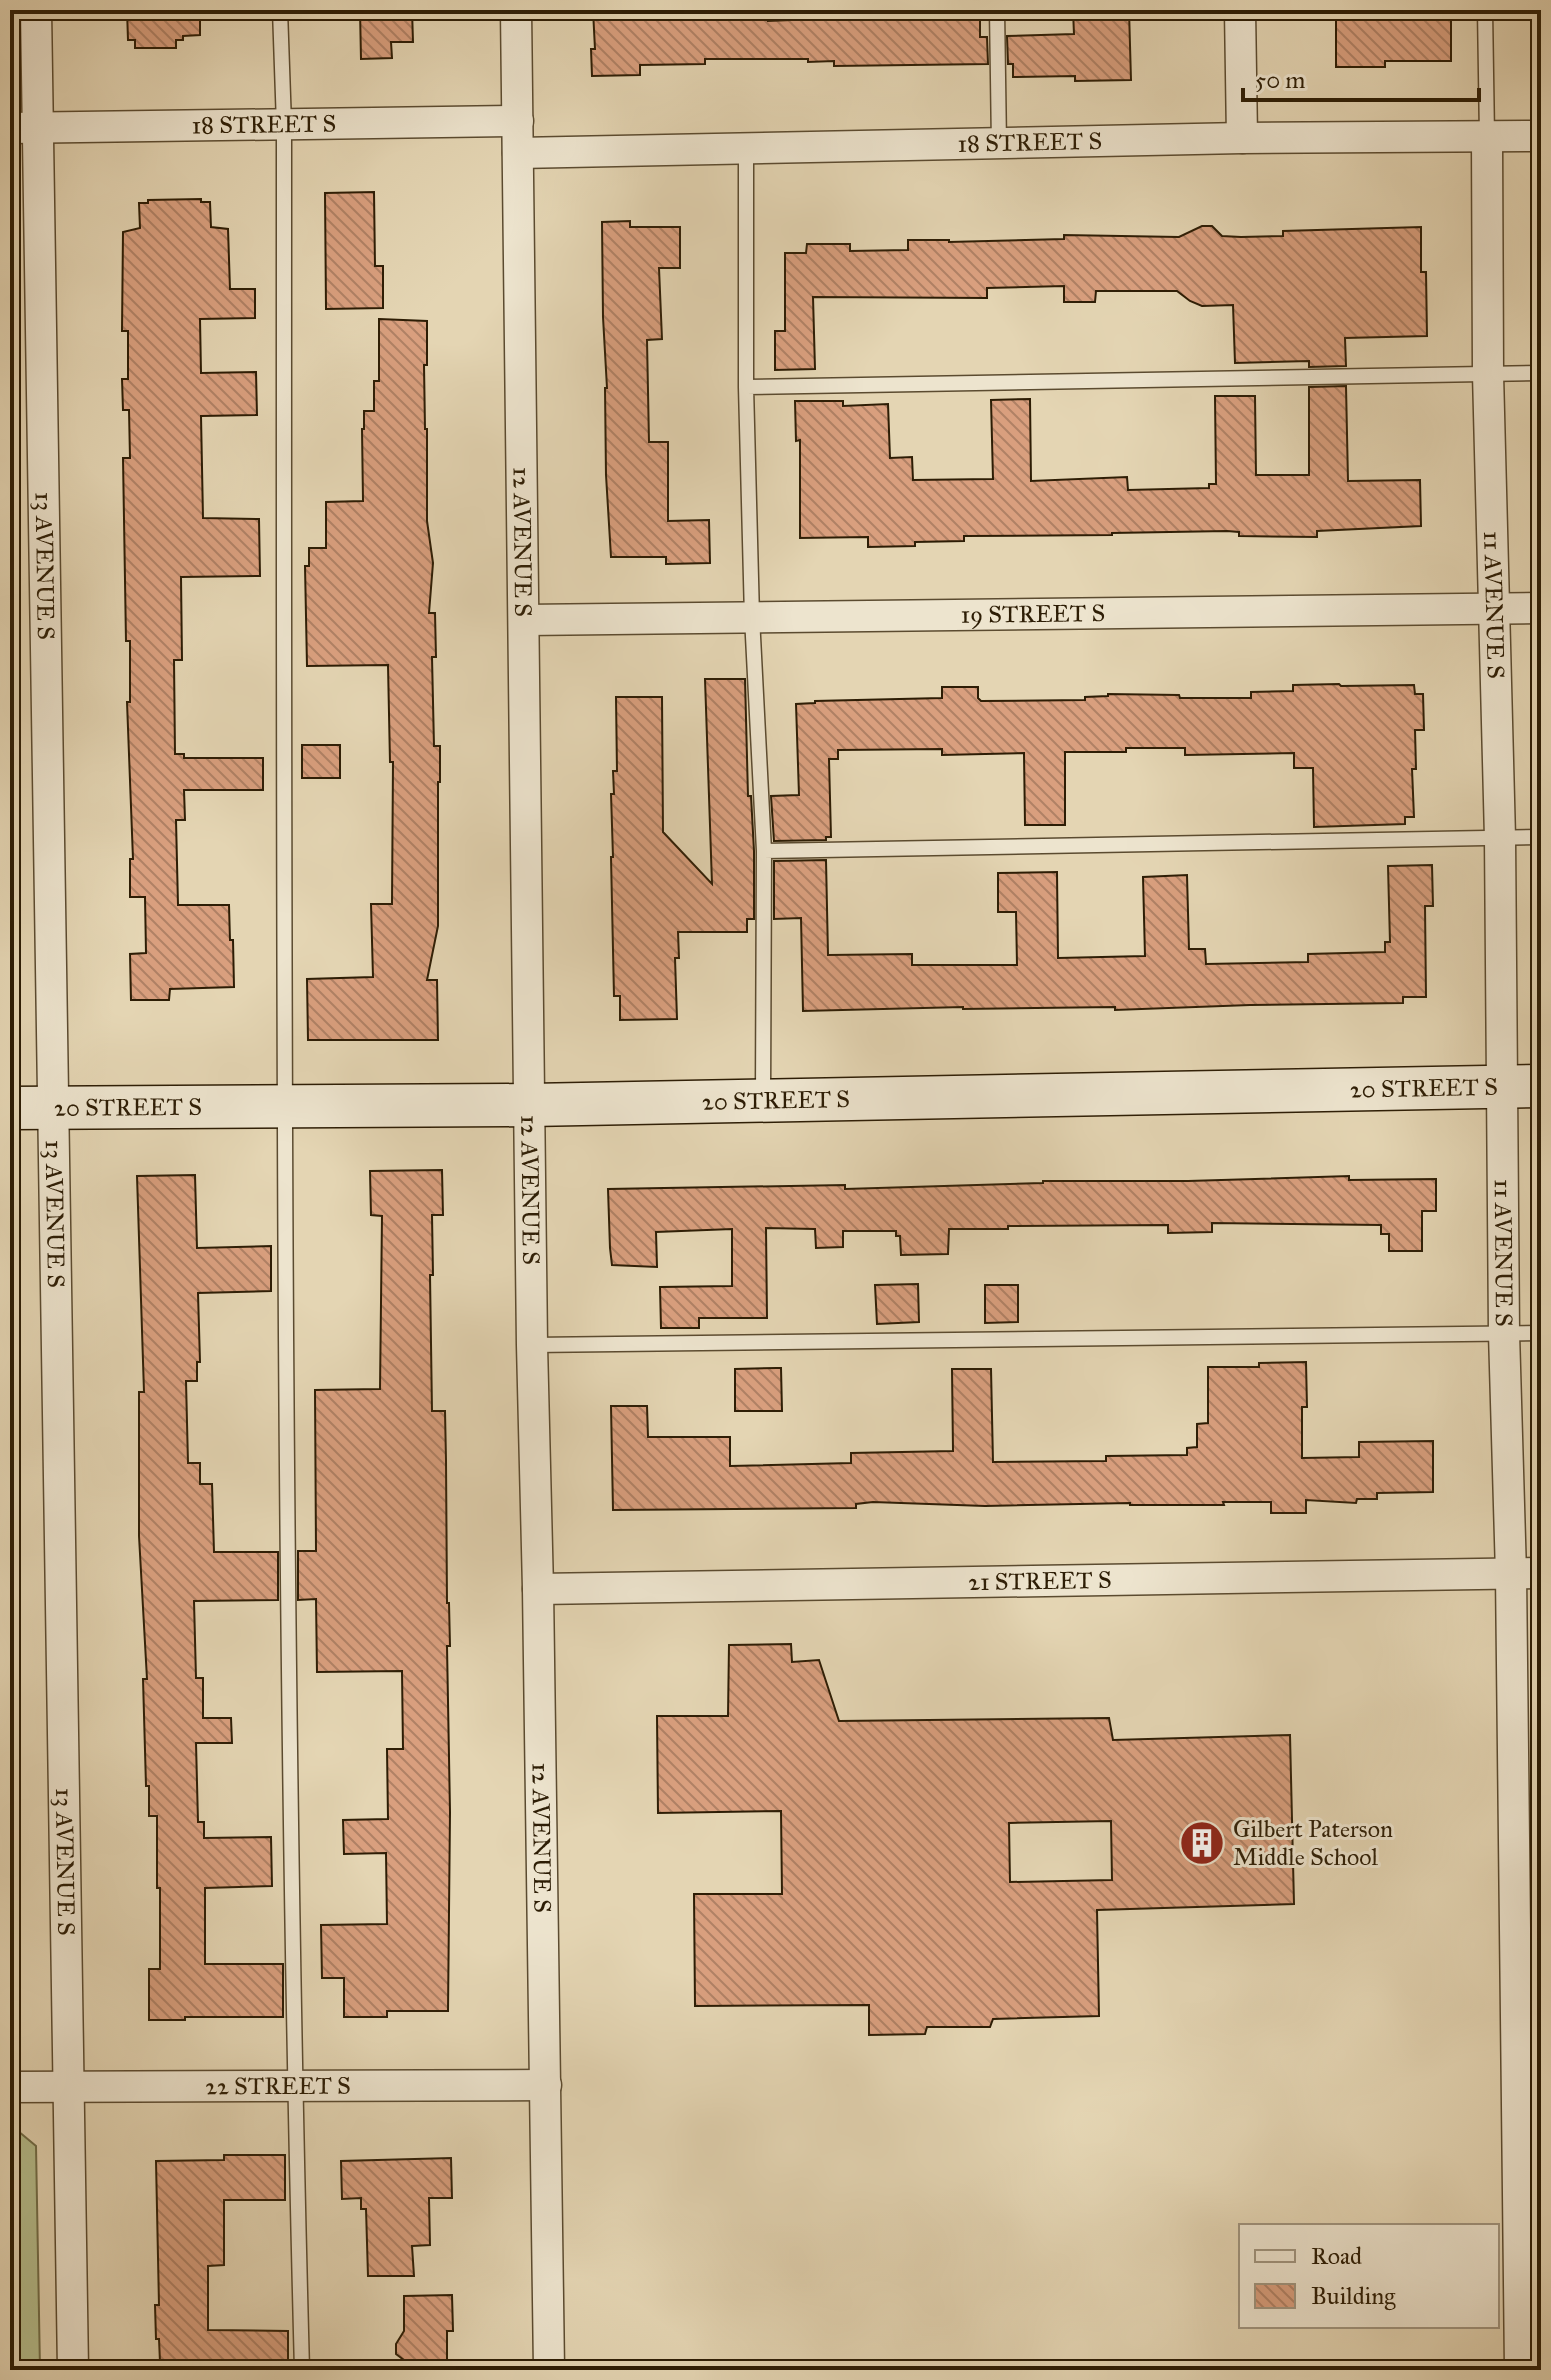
<svg xmlns="http://www.w3.org/2000/svg" width="1551" height="2380" font-family="'IM FELL Great Primer',serif">
	<style>
		.green { fill: #b5bd8c; stroke: #716d48; stroke-width: 2 }
		.building { fill: url(#building-back-hatch); stroke: #2d1d05; stroke-width: 2; fill-rule: evenodd }
		.lines { fill: none; stroke-linecap: round; stroke-linejoin: round }
		.lane-casing { stroke: #5b4b30; stroke-width: 17 }
		.street-casing { stroke: #5b4b30; stroke-width: 33 }
		.secondary-casing { stroke: #2d1d05; stroke-width: 45 }
		.lane { stroke: #ede4ce; stroke-width: 14 }
		.street { stroke: #ede4ce; stroke-width: 30 }
		.secondary { stroke: #ede4ce; stroke-width: 42 }
		.labels { text-anchor: middle; stroke-width: 6; stroke-linejoin: round; paint-order: stroke }
		.street-label { font-size: 24px; fill: #2d1d05; stroke: #ede4ce }
		.poi-label { font-size: 24px; fill: #2d1d05; stroke: #ede4ce; text-anchor: start }
	</style>
	<defs>
		<pattern id="building-back-hatch" width="6" height="6" patternUnits="userSpaceOnUse" patternTransform="scale(2)"><rect width="6" height="6" fill="#d99f7e"/><path d="M-1 5l2 2M0 0l6 6M5-1l2 2" fill="none" stroke="#b08165"/></pattern>
	</defs>
	<rect width="100%" height="100%" fill="#e4d5b3"/>
	<filter id="stains"><feTurbulence type="fractalNoise" baseFrequency=".0025" numOctaves="4"/><feColorMatrix values="0 0 0 0 .2 0 0 0 0 .09 0 0 0 0 .02 0 0 0 .5 -.17"/></filter>
	<radialGradient id="worn" r=".72"><stop offset=".6" stop-color="#630" stop-opacity="0"/><stop offset="1" stop-color="#630" stop-opacity=".3"/></radialGradient>
	<path class="green" d="M 10,2131 L 18,2131 L 36,2146 L 40,2370 L 10,2370 Z"/>
	<path class="building" d="M 127,10 L 200,10 L 200,35 L 183,36 L 183,40 L 176,40 L 176,48 L 135,48 L 135,40 L 128,40 Z
		M 360,10 L 412,10 L 413,42 L 391,42 L 392,58 L 361,59 Z
		M 593,10 L 768,10 L 768,21 L 912,15 L 912,10 L 964,10 L 964,13 L 980,13 L 980,37 L 987,37 L 988,64 L 834,66 L 834,61 L 808,62 L 808,59 L 705,59 L 705,64 L 640,65 L 640,75 L 592,76 L 591,49 L 595,49 Z
		M 1073,10 L 1129,10 L 1131,80 L 1075,81 L 1075,76 L 1013,77 L 1013,64 L 1008,64 L 1007,36 L 1074,34 Z
		M 1384,12 L 1384,19 L 1451,18 L 1451,61 L 1385,61 L 1385,67 L 1336,67 L 1336,14 Z
		M 374,192 L 375,266 L 383,266 L 383,308 L 326,309 L 325,193 Z
		M 201,199 L 201,202 L 210,202 L 211,227 L 228,229 L 230,289 L 255,289 L 255,318 L 200,319 L 201,373 L 256,372 L 257,415 L 201,416 L 203,518 L 259,519 L 260,576 L 181,577 L 182,660 L 174,660 L 175,754 L 184,754 L 184,758 L 263,758 L 263,790 L 184,790 L 185,820 L 176,820 L 178,905 L 229,905 L 230,940 L 233,940 L 234,987 L 170,989 L 169,1000 L 131,1000 L 130,954 L 146,953 L 145,897 L 130,897 L 130,859 L 133,859 L 127,702 L 130,702 L 130,641 L 126,641 L 123,458 L 130,458 L 129,410 L 123,410 L 122,379 L 128,379 L 128,331 L 122,331 L 123,232 L 140,228 L 139,203 L 148,203 L 148,200 Z
		M 630,221 L 630,227 L 680,227 L 680,268 L 659,268 L 662,339 L 647,340 L 649,442 L 668,442 L 668,521 L 709,520 L 710,563 L 666,564 L 666,557 L 611,557 L 606,475 L 605,388 L 607,388 L 603,317 L 602,222 Z
		M 1202,226 L 1212,226 L 1222,236 L 1241,237 L 1283,236 L 1283,231 L 1421,227 L 1421,272 L 1426,272 L 1427,336 L 1345,338 L 1346,366 L 1309,367 L 1309,361 L 1235,363 L 1233,305 L 1202,306 L 1190,301 L 1177,291 L 1096,291 L 1095,302 L 1064,302 L 1064,286 L 987,288 L 987,298 L 813,297 L 815,369 L 775,370 L 775,331 L 785,331 L 785,253 L 806,253 L 807,244 L 850,244 L 850,251 L 908,250 L 908,240 L 949,240 L 949,242 L 1064,239 L 1064,235 L 1179,237 Z
		M 379,319 L 427,321 L 427,365 L 424,365 L 425,429 L 427,429 L 427,521 L 433,563 L 429,613 L 435,613 L 436,657 L 432,657 L 434,746 L 440,746 L 440,782 L 438,782 L 438,926 L 427,980 L 437,980 L 438,1040 L 308,1040 L 307,979 L 373,977 L 371,904 L 392,904 L 393,762 L 390,762 L 388,665 L 307,666 L 305,566 L 309,566 L 309,548 L 326,548 L 326,502 L 363,501 L 362,429 L 364,429 L 364,411 L 374,411 L 374,381 L 379,381 Z
		M 1346,386 L 1348,481 L 1420,480 L 1421,526 L 1317,531 L 1317,537 L 1239,536 L 1239,532 L 1227,531 L 1112,533 L 1112,535 L 964,536 L 964,541 L 915,542 L 915,546 L 868,547 L 868,537 L 800,538 L 800,440 L 796,441 L 795,401 L 843,401 L 843,406 L 888,404 L 890,458 L 912,457 L 913,480 L 993,479 L 991,400 L 1030,399 L 1031,481 L 1127,477 L 1128,490 L 1209,488 L 1209,484 L 1216,484 L 1215,396 L 1255,396 L 1256,475 L 1309,475 L 1309,387 Z
		M 705,679 L 745,679 L 748,796 L 751,796 L 754,851 L 754,919 L 747,919 L 747,932 L 678,932 L 679,958 L 675,958 L 677,1019 L 620,1020 L 620,996 L 614,996 L 611,857 L 613,857 L 611,794 L 614,794 L 613,771 L 617,771 L 616,697 L 662,697 L 663,832 L 712,884 Z
		M 1339,684 L 1341,686 L 1414,685 L 1415,694 L 1423,694 L 1424,730 L 1415,730 L 1416,769 L 1412,769 L 1414,817 L 1405,817 L 1405,824 L 1314,827 L 1313,768 L 1294,768 L 1294,753 L 1185,755 L 1185,748 L 1126,748 L 1126,752 L 1065,752 L 1065,825 L 1025,825 L 1024,753 L 942,755 L 942,749 L 838,750 L 838,759 L 829,759 L 831,837 L 826,837 L 826,840 L 774,841 L 771,796 L 799,795 L 796,704 L 815,703 L 815,701 L 942,698 L 942,687 L 978,687 L 978,698 L 981,701 L 1085,700 L 1085,697 L 1108,696 L 1108,694 L 1179,695 L 1180,698 L 1251,698 L 1251,692 L 1293,691 L 1293,685 Z
		M 302,745 L 340,745 L 340,778 L 302,778 Z
		M 826,860 L 828,955 L 912,954 L 912,965 L 1017,965 L 1016,912 L 998,912 L 998,873 L 1057,872 L 1058,958 L 1145,956 L 1143,877 L 1187,875 L 1189,949 L 1205,949 L 1206,964 L 1308,962 L 1308,954 L 1385,952 L 1385,942 L 1390,942 L 1388,866 L 1432,865 L 1433,906 L 1425,906 L 1426,997 L 1403,997 L 1403,1003 L 1250,1005 L 1115,1010 L 1115,1007 L 963,1009 L 963,1007 L 803,1011 L 801,918 L 774,919 L 774,861 Z
		M 442,1170 L 443,1215 L 432,1215 L 433,1275 L 430,1275 L 432,1411 L 445,1411 L 446,1460 L 447,1603 L 449,1603 L 450,1646 L 447,1646 L 450,1812 L 448,2011 L 387,2011 L 387,2017 L 344,2017 L 344,1978 L 322,1978 L 321,1925 L 387,1924 L 386,1853 L 344,1854 L 343,1820 L 388,1819 L 387,1749 L 403,1749 L 402,1671 L 317,1672 L 316,1599 L 298,1600 L 298,1551 L 316,1551 L 315,1390 L 380,1389 L 382,1216 L 371,1215 L 370,1171 Z
		M 195,1175 L 197,1248 L 271,1246 L 271,1291 L 198,1293 L 200,1362 L 197,1362 L 197,1381 L 186,1381 L 188,1463 L 200,1463 L 200,1484 L 212,1484 L 214,1552 L 278,1552 L 278,1600 L 194,1601 L 196,1678 L 203,1678 L 203,1718 L 231,1718 L 232,1743 L 196,1743 L 198,1822 L 204,1822 L 204,1838 L 271,1837 L 272,1886 L 205,1888 L 205,1964 L 283,1964 L 283,2017 L 185,2017 L 185,2020 L 149,2020 L 149,1969 L 160,1969 L 160,1888 L 157,1888 L 157,1816 L 149,1816 L 149,1786 L 146,1786 L 143,1679 L 147,1679 L 139,1536 L 139,1392 L 144,1392 L 137,1176 Z
		M 1349,1176 L 1349,1180 L 1436,1179 L 1436,1211 L 1422,1211 L 1422,1251 L 1389,1251 L 1389,1234 L 1381,1234 L 1381,1225 L 1212,1223 L 1212,1232 L 1168,1233 L 1168,1225 L 1008,1226 L 1008,1229 L 949,1229 L 948,1254 L 901,1255 L 900,1236 L 896,1236 L 896,1231 L 843,1231 L 843,1247 L 816,1248 L 815,1229 L 766,1228 L 767,1318 L 699,1318 L 699,1328 L 661,1328 L 660,1287 L 732,1286 L 732,1229 L 656,1232 L 657,1267 L 612,1265 L 610,1248 L 608,1189 L 845,1185 L 845,1189 L 1043,1183 L 1043,1181 L 1188,1181 Z
		M 918,1284 L 919,1322 L 877,1324 L 875,1285 Z
		M 985,1285 L 1018,1285 L 1018,1322 L 985,1323 Z
		M 1306,1362 L 1307,1407 L 1302,1407 L 1302,1458 L 1359,1457 L 1359,1442 L 1433,1441 L 1433,1492 L 1377,1493 L 1377,1499 L 1357,1499 L 1356,1503 L 1306,1500 L 1306,1513 L 1271,1513 L 1271,1502 L 1223,1502 L 1224,1505 L 1130,1505 L 1130,1503 L 985,1506 L 873,1502 L 856,1504 L 856,1508 L 613,1510 L 611,1406 L 647,1406 L 648,1437 L 730,1437 L 730,1466 L 851,1463 L 851,1453 L 953,1451 L 952,1369 L 991,1369 L 993,1462 L 1106,1461 L 1106,1456 L 1187,1455 L 1187,1448 L 1197,1447 L 1197,1424 L 1208,1423 L 1208,1367 L 1259,1367 L 1259,1363 Z
		M 777,1368 L 781,1368 L 782,1411 L 735,1411 L 735,1369 Z
		M 791,1644 L 792,1662 L 819,1660 L 839,1721 L 1109,1718 L 1113,1740 L 1290,1735 L 1294,1904 L 1097,1910 L 1099,2016 L 993,2019 L 990,2027 L 927,2027 L 925,2034 L 869,2035 L 869,2005 L 695,2006 L 694,1894 L 782,1894 L 781,1811 L 658,1813 L 657,1716 L 728,1716 L 729,1645 ZM 1111,1821 L 1112,1880 L 1010,1882 L 1009,1823 Z
		M 224,2155 L 285,2155 L 285,2200 L 224,2200 L 224,2265 L 208,2266 L 208,2330 L 288,2331 L 288,2370 L 197,2370 L 196,2361 L 160,2362 L 159,2339 L 156,2339 L 155,2305 L 159,2305 L 156,2161 L 224,2160 Z
		M 451,2158 L 452,2198 L 429,2198 L 430,2245 L 412,2246 L 414,2276 L 368,2276 L 366,2209 L 361,2209 L 361,2198 L 342,2199 L 341,2161 Z
		M 452,2295 L 453,2331 L 447,2331 L 447,2360 L 404,2360 L 396,2354 L 396,2344 L 404,2331 L 404,2296 Z"/>
	<g class="lines">
		<g class="lane-casing">
			<path id="lane" d="M 280,10 L 284,125 C 284,873 282,1622 302,2370
				M 997,10 L 999,145
				M 1485,10 L 1487,137
				M 746,149 L 746,387 L 752,617 L 764,851 L 763,1096
				M 746,387 L 1541,373
				M 764,851 L 1541,837
				M 532,1345 L 1541,1333"/>
		</g>
		<g class="street-casing">
			<g id="street">
				<path id="s1" d="M 36,10 L 73,2370"/>
				<path id="s2" d="M 516,10 L 532,1345 L 538,1589 L 549,2370"/>
				<path d="M 1240,10 L 1242,138"/>
				<path id="s3" d="M 10,128 L 518,121"/>
				<path id="s4" d="M 1487,137 L 1488,374 L 1500,838 L 1504,1333 L 1511,1574 L 1520,2370"/>
				<path id="s5" d="M 518,153 L 1242,138 L 1541,136"/>
				<path id="s6" d="M 525,620 L 1541,608"/>
				<path id="s7" d="M 538,1589 L 1541,1573"/>
				<path id="s8" d="M 10,2087 L 546,2085"/>
			</g>
		</g>
		<g class="secondary-casing">
			<g id="secondary">
				<path id="s9" d="M 10,1108 L 530,1105 L 1541,1086"/>
			</g>
		</g>
		<use href="#lane" class="lane"/>
		<use href="#street" class="street"/>
		<use href="#secondary" class="secondary"/>
	</g>
	<defs>
		<g id="building-disc" transform="scale(2.3)"><circle r="9.5" fill="#8f2418" stroke="#ede4ce"/><path d="M-4-6H4V6H1V3H-1V6H-4ZM-2.5-4.3h1.7v1.8h-1.7ZM.8-4.3h1.7v1.8H.8ZM-2.5-1h1.7V.8h-1.7ZM.8-1h1.7V.8H.8Z" fill="#fff"/></g>
	</defs>
	<g fill-rule="evenodd">
		<use href="#building-disc" x="1202" y="1843"/>
	</g>
	<g class="labels">
		<g class="street-label">
			<text dy="8" stroke="none"><textPath href="#s3" startOffset="254">18 STREET S</textPath></text>
			<text dy="8" stroke="none"><textPath href="#s5" startOffset="512">18 STREET S</textPath></text>
			<text dy="8" stroke="none"><textPath href="#s2" startOffset="532">12 AVENUE S</textPath></text>
			<text dy="8" stroke="none"><textPath href="#s1" startOffset="556">13 AVENUE S</textPath></text>
			<text dy="8" stroke="none"><textPath href="#s4" startOffset="468">11 AVENUE S</textPath></text>
			<text dy="8" stroke="none"><textPath href="#s6" startOffset="508">19 STREET S</textPath></text>
			<text dy="8" stroke="none"><textPath href="#s9" startOffset="1414">20 STREET S</textPath></text>
			<text dy="8" stroke="none"><textPath href="#s9" startOffset="766">20 STREET S</textPath></text>
			<text dy="8" stroke="none"><textPath href="#s9" startOffset="118">20 STREET S</textPath></text>
			<text dy="8" stroke="none"><textPath href="#s2" startOffset="1180">12 AVENUE S</textPath></text>
			<text dy="8" stroke="none"><textPath href="#s1" startOffset="1204">13 AVENUE S</textPath></text>
			<text dy="8" stroke="none"><textPath href="#s4" startOffset="1116">11 AVENUE S</textPath></text>
			<text dy="8" stroke="none"><textPath href="#s7" startOffset="502">21 STREET S</textPath></text>
			<text dy="8" stroke="none"><textPath href="#s2" startOffset="1828">12 AVENUE S</textPath></text>
			<text dy="8" stroke="none"><textPath href="#s1" startOffset="1852">13 AVENUE S</textPath></text>
			<text dy="8" stroke="none"><textPath href="#s8" startOffset="268">22 STREET S</textPath></text>
		</g>
		<g class="poi-label">
			<text x="1233" y="1837">Gilbert Paterson<tspan x="1233" dy="28">Middle School</tspan></text>
		</g>
	</g>
	<rect width="1551" height="2380" fill="none" stroke="#e4d5b3" stroke-width="40"/>
	<rect x="12" y="12" width="1527" height="2356" fill="none" stroke="#2d1d05" stroke-width="4"/>
	<rect x="20" y="20" width="1511" height="2340" fill="none" stroke="#2d1d05" stroke-width="2"/>
	<rect x="1239" y="2224" width="260" height="104" fill="#ede4ce" stroke="#a0947e" stroke-width="2"/>
	<rect x="1255" y="2250" width="40" height="12" fill="#ede4ce" stroke="#a0947e" stroke-width="2"/>
	<text x="1311" y="2264" font-size="24" fill="#2d1d05">Road</text>
	<rect x="1255" y="2284" width="40" height="24" fill="url(#building-back-hatch)" stroke="#a0947e" stroke-width="2"/>
	<text x="1311" y="2304" font-size="24" fill="#2d1d05">Building</text>
	<path d="M1243 88v12h236v-12" fill="none" stroke="#2d1d05" stroke-width="4"/>
	<text x="1255" y="88" font-size="24" fill="#2d1d05" stroke="#ede4ce" stroke-width="6" paint-order="stroke">50 m</text>
	<rect width="100%" height="100%" filter="url(#stains)"/>
	<rect width="100%" height="100%" fill="url(#worn)"/>
</svg>
